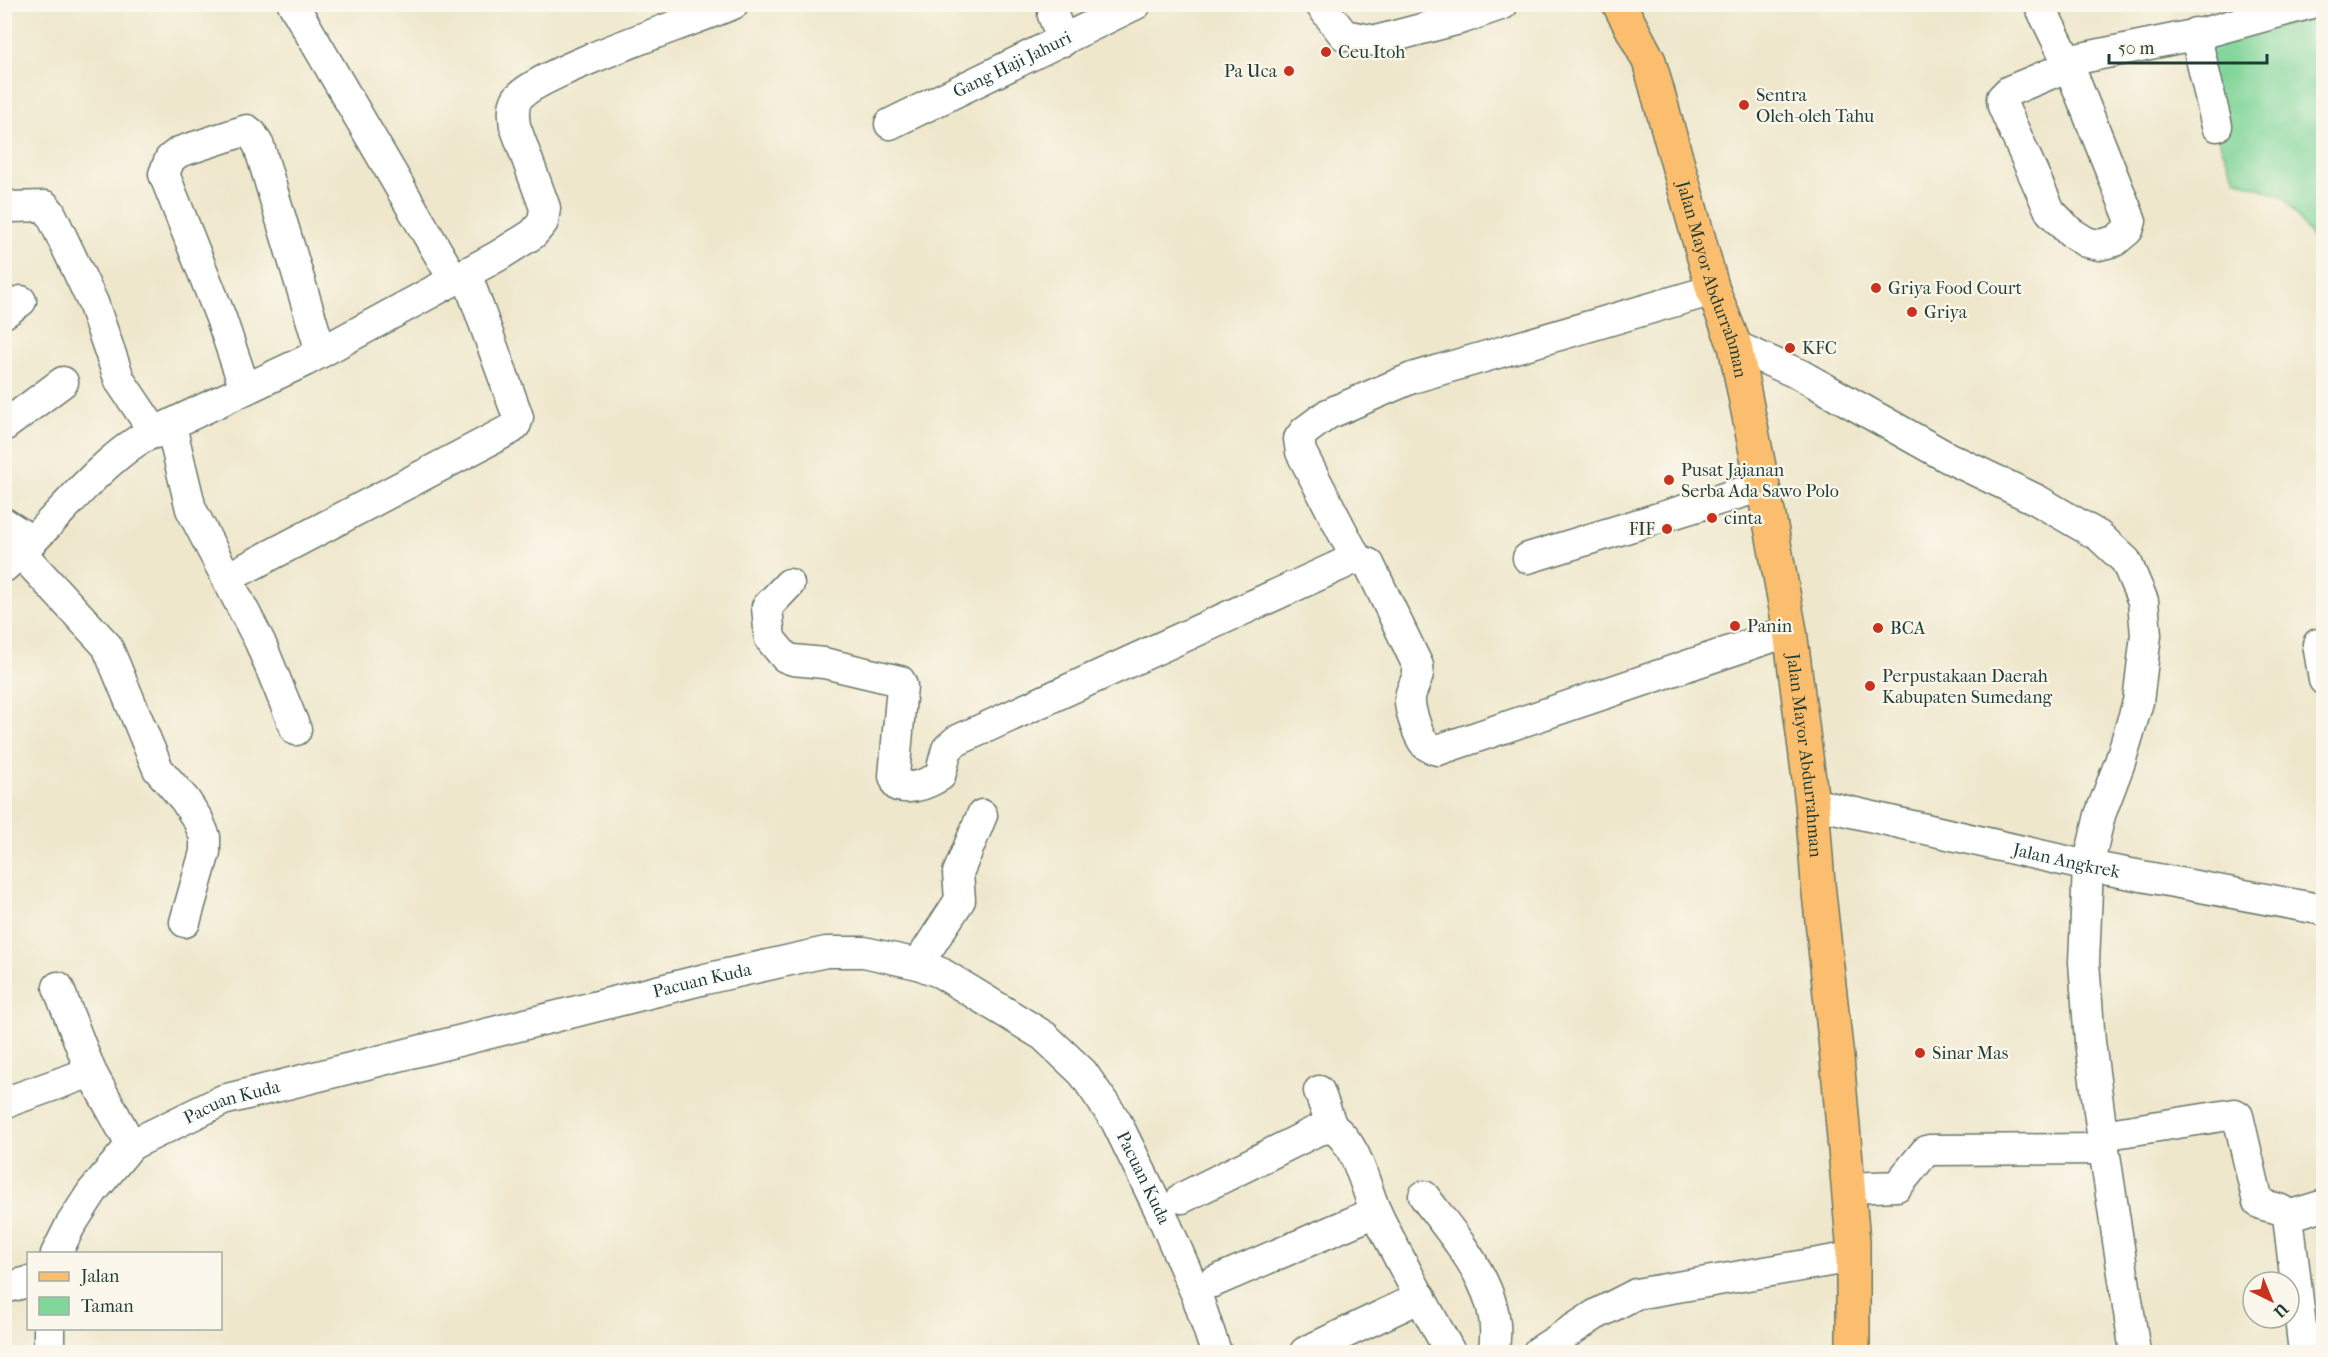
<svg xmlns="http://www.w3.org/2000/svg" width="2328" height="1357" font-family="'IM FELL French Canon',serif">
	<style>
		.green { fill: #81d69a; stroke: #508a67; stroke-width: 1.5 }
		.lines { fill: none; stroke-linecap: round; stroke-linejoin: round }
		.minor-casing { stroke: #687869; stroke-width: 33 }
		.major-casing { stroke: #687869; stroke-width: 36 }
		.minor { stroke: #fff; stroke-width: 30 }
		.major { stroke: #fabe6e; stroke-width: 33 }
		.poi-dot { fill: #c8321e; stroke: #fbf7ec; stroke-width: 2 }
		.labels { text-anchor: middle; stroke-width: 4.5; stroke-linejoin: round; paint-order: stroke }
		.poi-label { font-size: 18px; fill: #1f3d34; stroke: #fbf7ec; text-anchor: start }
		.street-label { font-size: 18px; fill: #1f3d34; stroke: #fbf7ec }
	</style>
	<rect width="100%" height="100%" fill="#fbf7ec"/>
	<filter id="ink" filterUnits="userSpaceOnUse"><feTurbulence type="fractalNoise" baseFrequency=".0167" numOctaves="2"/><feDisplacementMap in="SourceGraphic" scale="12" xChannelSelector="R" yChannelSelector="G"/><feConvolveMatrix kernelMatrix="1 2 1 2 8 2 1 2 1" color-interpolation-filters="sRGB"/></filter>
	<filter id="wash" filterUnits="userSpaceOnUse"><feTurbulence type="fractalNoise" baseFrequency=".008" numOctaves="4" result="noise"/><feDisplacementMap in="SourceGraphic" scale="24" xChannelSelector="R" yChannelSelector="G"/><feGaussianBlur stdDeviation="1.35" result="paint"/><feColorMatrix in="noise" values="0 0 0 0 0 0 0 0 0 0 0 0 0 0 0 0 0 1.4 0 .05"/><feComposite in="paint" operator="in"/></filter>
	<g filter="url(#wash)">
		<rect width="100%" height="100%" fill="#efe7cc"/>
		<path class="green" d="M 2323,17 L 2323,255 L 2284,197 L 2235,179 L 2216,133 L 2195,42 Z"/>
	</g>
	<g filter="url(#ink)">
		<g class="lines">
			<g class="minor-casing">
				<g id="minor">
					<path d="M 293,4 L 454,280"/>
					<path d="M 1320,4 L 1344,35 L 1376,41 L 1463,18 L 1503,4"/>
					<path d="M 2039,4 L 2067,61 L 2131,221 L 2128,230 L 2115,241 L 2099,245 L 2086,242 L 2070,232 L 2050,211 L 2003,106 L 2002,98 L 2009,91 L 2069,66"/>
					<path d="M 1053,15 L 1063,41"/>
					<path d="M 2195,33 L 2217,126"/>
					<path d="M 2067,61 L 2203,33 L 2308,4"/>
					<path id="s1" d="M 890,124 L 1136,4"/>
					<path d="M 4,203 L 11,207 L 45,206 L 50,212 L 93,303 L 120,381 L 155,433"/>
					<path d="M 4,313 L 21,301"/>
					<path d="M 1735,346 L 1801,375 L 1947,457 L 2037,500 L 2099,536 L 2126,561 L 2143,601 L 2146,635 L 2138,702 L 2120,762 L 2100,815 L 2088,866 L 2084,962 L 2090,1042 L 2104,1149 L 2135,1352"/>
					<path d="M 245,389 L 221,318 L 164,174 L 170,159 L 179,152 L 247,130 L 252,134 L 259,146 L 321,352"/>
					<path d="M 4,426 L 63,382"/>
					<path d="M 171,426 L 191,509 L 260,642 L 296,730"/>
					<path d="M 4,523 L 32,541"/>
					<path d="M 21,553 L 107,646 L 158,769 L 185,800 L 198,820 L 205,837 L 205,852 L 185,922"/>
					<path d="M 1356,558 L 1369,564 L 1418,666 C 1420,679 1411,687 1410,698 C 1409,709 1418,736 1425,744 C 1429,747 1433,749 1438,750 L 1790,631"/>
					<path d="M 1528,558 L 1763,486"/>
					<path d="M 4,567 C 52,527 87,474 140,439 L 305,361 L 498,256 L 533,234 L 543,222 L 545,208 L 515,126 C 514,117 512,108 517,99 C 535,73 695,20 733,4"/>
					<path d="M 227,578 L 511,429 L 516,424 L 518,417 L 466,273"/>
					<path d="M 789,584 L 767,607 L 770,639 L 785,657 L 793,660 L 824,663 L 900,681 L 902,686 L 894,776 L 898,786 C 913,790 927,784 940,776 L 947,749 L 956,741 L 1356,558 L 1301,452 L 1299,439 L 1305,431 L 1328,414 L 1412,378 L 1713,290"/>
					<path d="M 2318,644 L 2324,680"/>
					<path id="s2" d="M 1812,803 L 2088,866 L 2324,910"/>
					<path d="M 918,964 L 960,900 L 958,873 L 982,815"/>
					<path d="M 58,987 L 91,1072"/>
					<path d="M 1319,1091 L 1332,1127"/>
					<path d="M 4,1103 L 91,1072 L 131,1145"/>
					<path d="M 2102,1135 L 2235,1114 L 2238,1116 L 2258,1202 C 2267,1209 2280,1205 2288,1216 L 2304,1352"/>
					<path d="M 1848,1188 L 1897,1186 L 1925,1152 L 1929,1150 L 2104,1149"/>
					<path d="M 1424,1196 C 1456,1240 1507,1294 1493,1352"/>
					<path d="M 1182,1198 L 1316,1131 L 1332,1127 C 1358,1145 1364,1185 1376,1212 C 1399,1260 1425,1306 1450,1352"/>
					<path d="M 2288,1216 L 2324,1205"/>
					<path id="s3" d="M 56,1254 L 70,1226 L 92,1192 L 131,1145 L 223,1100 L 705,979 L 826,952 L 864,952 L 918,964 L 941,973 L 1044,1036 L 1083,1073 L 1116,1121 L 1161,1213 L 1197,1296 L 1216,1352"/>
					<path d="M 1213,1282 L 1376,1212"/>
					<path d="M 4,1288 L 28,1282"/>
					<path d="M 49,1352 L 49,1328"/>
					<path d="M 1305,1352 L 1421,1297"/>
					<path d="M 1538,1352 L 1595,1315 L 1636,1294 L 1853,1257"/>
				</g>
			</g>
			<g class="major-casing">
				<g id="major">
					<path id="s4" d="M 1619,4 L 1649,61 L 1713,290 L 1735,346 L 1772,532 L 1790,631 L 1812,803 L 1818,884 L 1837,1058 L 1853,1242 L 1853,1352"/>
				</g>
			</g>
			<use href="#minor" class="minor"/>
			<use href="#major" class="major"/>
		</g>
	</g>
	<g class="poi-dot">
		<circle cx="1326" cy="52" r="6"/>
		<circle cx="1289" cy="71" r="6"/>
		<circle cx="1744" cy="105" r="6"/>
		<circle cx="1876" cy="288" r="6"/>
		<circle cx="1912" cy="312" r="6"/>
		<circle cx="1790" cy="348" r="6"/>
		<circle cx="1669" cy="480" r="6"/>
		<circle cx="1712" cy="518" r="6"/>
		<circle cx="1667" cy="529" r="6"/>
		<circle cx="1735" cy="626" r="6"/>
		<circle cx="1878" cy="628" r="6"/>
		<circle cx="1870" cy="686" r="6"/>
		<circle cx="1920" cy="1053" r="6"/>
	</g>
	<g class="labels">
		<g class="poi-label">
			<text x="1338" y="58">Ceu Itoh</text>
			<text x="1277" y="77" text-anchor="end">Pa Uca</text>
			<text x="1756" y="101">Sentra<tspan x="1756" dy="21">Oleh-oleh Tahu</tspan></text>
			<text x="1888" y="294">Griya Food Court</text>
			<text x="1924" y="318">Griya</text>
			<text x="1802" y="354">KFC</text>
			<text x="1681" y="476">Pusat Jajanan<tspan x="1681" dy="21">Serba Ada Sawo Polo</tspan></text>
			<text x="1724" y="524">cinta</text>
			<text x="1655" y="535" text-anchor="end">FIF</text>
			<text x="1747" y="632">Panin</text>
			<text x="1890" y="634">BCA</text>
			<text x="1882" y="682">Perpustakaan Daerah<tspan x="1882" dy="21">Kabupaten Sumedang</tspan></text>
			<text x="1932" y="1059">Sinar Mas</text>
		</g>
		<g class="street-label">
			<text dy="6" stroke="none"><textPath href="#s1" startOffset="136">Gang Haji Jahuri</textPath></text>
			<text dy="6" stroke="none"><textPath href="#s4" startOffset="292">Jalan Mayor Abdurrahman</textPath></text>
			<text dy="6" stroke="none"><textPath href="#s4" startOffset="778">Jalan Mayor Abdurrahman</textPath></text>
			<text dy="6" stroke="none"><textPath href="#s2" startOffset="261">Jalan Angkrek</textPath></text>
			<text dy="6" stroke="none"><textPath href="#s3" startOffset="729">Pacuan Kuda</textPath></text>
			<text dy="6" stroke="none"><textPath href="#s3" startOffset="243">Pacuan Kuda</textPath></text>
			<text dy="6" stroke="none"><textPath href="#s3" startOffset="1270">Pacuan Kuda</textPath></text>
		</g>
	</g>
	<rect width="2328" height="1357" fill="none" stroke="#fbf7ec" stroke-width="24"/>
	<rect x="27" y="1252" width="195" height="78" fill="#fbf7ec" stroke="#a3ada2" stroke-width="1.5"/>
	<rect x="39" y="1272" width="30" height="9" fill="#fabe6e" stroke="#a3ada2" stroke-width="1.5"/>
	<text x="81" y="1282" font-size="18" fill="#1f3d34">Jalan</text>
	<rect x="39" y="1297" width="30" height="18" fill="#81d69a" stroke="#a3ada2" stroke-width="1.5"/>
	<text x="81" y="1312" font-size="18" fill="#1f3d34">Taman</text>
	<g transform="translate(2271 1300) rotate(137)"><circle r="28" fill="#fbf7ec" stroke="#a3ada2" stroke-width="1.5"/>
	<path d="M0-4.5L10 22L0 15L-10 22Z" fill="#c8321e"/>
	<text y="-9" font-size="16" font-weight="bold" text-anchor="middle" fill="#1f3d34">U</text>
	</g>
	<path d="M2109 54v9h158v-9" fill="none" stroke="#1f3d34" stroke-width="3"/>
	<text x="2118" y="54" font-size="18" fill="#1f3d34" stroke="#fbf7ec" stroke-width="4.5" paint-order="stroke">50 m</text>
</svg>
